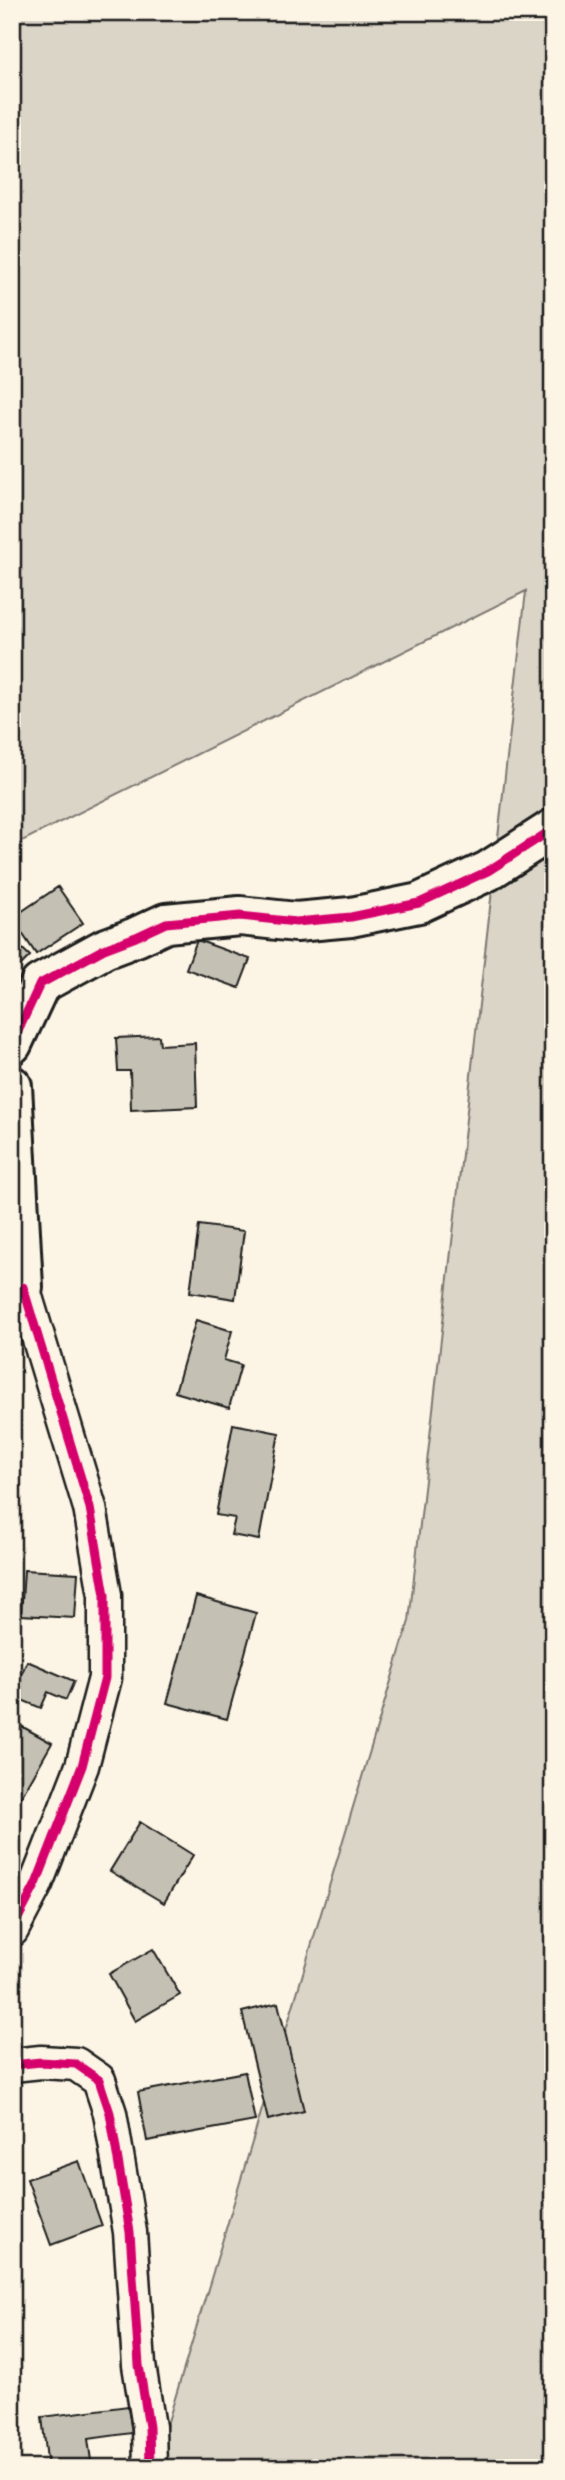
<svg xmlns="http://www.w3.org/2000/svg" width="565" height="2480" font-family="'Comic Neue',sans-serif">
	<style>
		.green { fill: #dbd5c8; stroke: #7c7872; stroke-width: 2 }
		.building { fill: #c4c0b3; stroke: #1c1c1c; stroke-width: 2 }
		.lines { fill: none; stroke-linecap: round; stroke-linejoin: round }
		.street-casing { stroke: #1c1c1c; stroke-width: 37 }
		.secondary-casing { stroke: #1c1c1c; stroke-width: 44 }
		.street { stroke: #fcf5e5; stroke-width: 32 }
		.secondary { stroke: #fcf5e5; stroke-width: 38 }
		.cycleway-casing { stroke: #fcf5e5; stroke-width: 13 }
		.cycleway { stroke: #d6006c; stroke-width: 9 }
	</style>
	<rect width="100%" height="100%" fill="#fcf5e5"/>
	<filter id="ink" filterUnits="userSpaceOnUse"><feTurbulence type="fractalNoise" baseFrequency=".0143" numOctaves="2"/><feDisplacementMap in="SourceGraphic" scale="14" xChannelSelector="R" yChannelSelector="G"/><feConvolveMatrix kernelMatrix="1 2 1 2 8 2 1 2 1" color-interpolation-filters="sRGB"/></filter>
	<g filter="url(#ink)">
		<path class="green" d="M 12,12 L 553,12 L 553,2468 L 154,2468 L 409,1621 L 526,591 L 12,846 Z"/>
		<path class="building" d="M 58,887 L 83,923 L 36,954 L 12,918 Z
			M 12,939 L 30,956 L 12,974 Z
			M 197,940 L 250,959 L 239,988 L 186,969 Z
			M 159,1036 L 160,1045 L 195,1043 L 197,1107 L 131,1110 L 130,1071 L 118,1071 L 116,1038 Z
			M 199,1225 L 244,1231 L 235,1299 L 190,1292 Z
			M 196,1320 L 232,1331 L 224,1360 L 241,1365 L 229,1408 L 175,1392 Z
			M 233,1424 L 279,1433 L 259,1540 L 231,1535 L 235,1518 L 216,1515 Z
			M 24,1570 L 78,1573 L 75,1618 L 21,1615 Z
			M 196,1596 L 256,1613 L 227,1719 L 167,1703 Z
			M 27,1661 L 74,1681 L 66,1700 L 48,1692 L 41,1708 L 12,1696 Z
			M 12,1721 L 52,1743 L 12,1813 Z
			M 140,1822 L 193,1855 L 164,1903 L 110,1871 Z
			M 153,1949 L 180,1995 L 135,2021 L 109,1974 Z
			M 278,2003 L 304,2111 L 268,2120 L 242,2012 Z
			M 245,2072 L 255,2121 L 147,2141 L 138,2092 Z
			M 79,2161 L 102,2226 L 51,2245 L 27,2179 Z
			M 128,2406 L 132,2433 L 88,2439 L 92,2468 L 48,2468 L 42,2417 Z"/>
		<g class="lines">
			<g class="street-casing">
				<path id="street" d="M 12,1930 L 36,1884 L 82,1766 L 105,1678 L 105,1595 L 90,1508 L 23,1287
					M 12,2065 L 41,2062 L 76,2064 L 99,2080 L 110,2113 L 130,2232 L 139,2365 L 149,2427 L 150,2468"/>
			</g>
			<g class="secondary-casing">
				<path id="secondary" d="M 12,1044 L 40,984 L 104,949 L 136,937 L 166,923 L 240,916 L 296,922 L 351,917 L 419,903 L 488,871 L 553,829
					M 12,1086 L 23,1287 L 12,1320"/>
			</g>
			<use href="#street" class="street"/>
			<use href="#secondary" class="secondary"/>
			<g class="cycleway-casing">
				<path id="cycleway" d="M 12,1044 L 40,984 L 104,949 L 136,937 L 166,923 L 240,916 L 296,922 L 351,917 L 419,903 L 488,871 L 553,829
					M 12,1930 L 36,1884 L 82,1766 L 105,1678 L 105,1595 L 90,1508 L 23,1287
					M 12,2065 L 41,2062 L 76,2064 L 99,2080 L 110,2113 L 130,2232 L 139,2365 L 149,2427 L 150,2468"/>
			</g>
			<use href="#cycleway" class="cycleway"/>
		</g>
	</g>
	<rect width="565" height="2480" fill="none" stroke="#fcf5e5" stroke-width="42"/>
	<rect x="21" y="21" width="523" height="2438" fill="none" stroke="#1c1c1c" stroke-width="2.5" filter="url(#ink)"/>
</svg>
